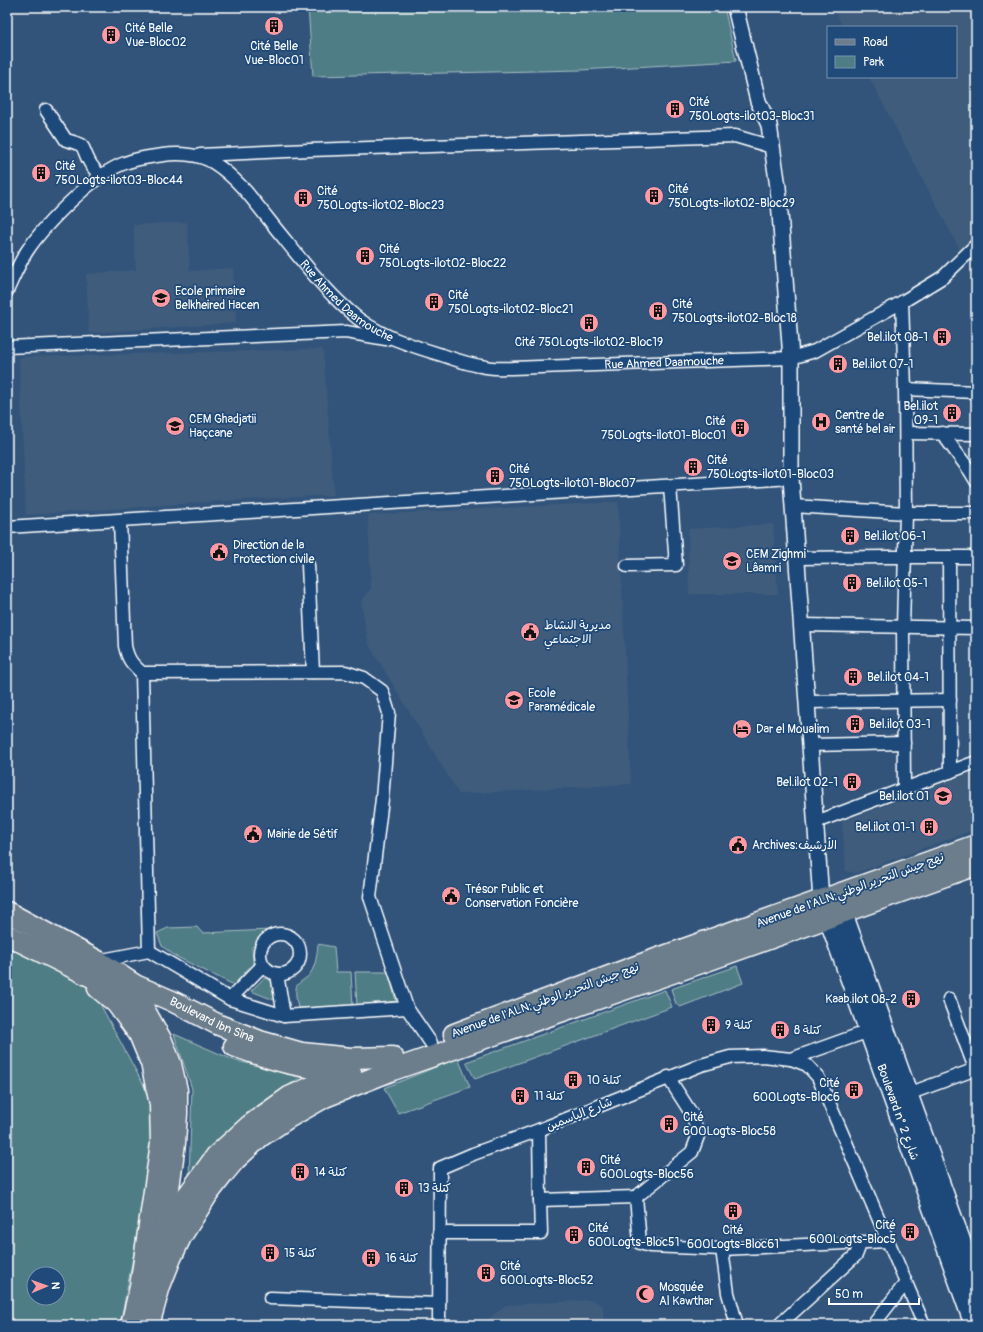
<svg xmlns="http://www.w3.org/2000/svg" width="983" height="1332" font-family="Pangolin,'Playpen Sans Arabic',sans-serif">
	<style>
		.built { fill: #3f5c7c }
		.green { fill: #4f7d86; stroke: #a7bec2; fill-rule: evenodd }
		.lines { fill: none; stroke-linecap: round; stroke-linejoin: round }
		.minor-casing { stroke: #fff; stroke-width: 15 }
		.tertiary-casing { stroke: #fff; stroke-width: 18 }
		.secondary-casing { stroke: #fff; stroke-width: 21 }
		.primary-casing { stroke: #fff; stroke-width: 23 }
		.minor { stroke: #1f4a7a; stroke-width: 12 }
		.tertiary { stroke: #1f4a7a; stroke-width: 15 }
		.secondary { stroke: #1f4a7a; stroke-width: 18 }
		.primary { stroke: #6c7d8b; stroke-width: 20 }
		.labels { text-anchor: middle; stroke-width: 3.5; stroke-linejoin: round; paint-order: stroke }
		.poi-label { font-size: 12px; fill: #fff; stroke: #1f4a7a; text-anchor: start }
		.street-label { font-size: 12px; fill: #fff; stroke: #1f4a7a }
	</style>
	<rect width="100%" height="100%" fill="#32547b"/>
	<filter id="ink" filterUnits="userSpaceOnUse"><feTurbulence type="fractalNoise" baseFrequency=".025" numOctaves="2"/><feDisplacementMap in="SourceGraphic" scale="8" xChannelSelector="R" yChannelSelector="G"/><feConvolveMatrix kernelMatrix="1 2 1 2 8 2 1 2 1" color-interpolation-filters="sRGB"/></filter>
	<g filter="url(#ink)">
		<path class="built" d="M 833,7 L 976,7 L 976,237 L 962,254 L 869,77 L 956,77 L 956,27 L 843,27 Z
			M 187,222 L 190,271 L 233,268 L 236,323 L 89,333 L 86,274 L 136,270 L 133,225 Z
			M 323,349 L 334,495 L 222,501 L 26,515 L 19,357 Z
			M 618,502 L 631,784 L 459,794 L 369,645 L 361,602 L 371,588 L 368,515 Z
			M 773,524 L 778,594 L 689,594 L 688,529 Z
			M 976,771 L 976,829 L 856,873 L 846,871 L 842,822 Z
			M 593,1300 L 603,1306 L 603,1325 L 488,1325 L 488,1319 L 506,1305 Z"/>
		<path class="green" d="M 308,7 L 724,7 L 736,61 L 581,70 L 313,76 Z
			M 197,927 L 202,933 L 271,930 L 252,947 L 253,963 L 234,985 L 175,956 L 162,946 L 157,933 L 168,928 Z
			M 318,944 L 334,947 L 336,972 L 351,972 L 353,1006 L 298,1008 C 297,1002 295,995 296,989 C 296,982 306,980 310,974 C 316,965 317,954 318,944 Z
			M 7,947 L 91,987 L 158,1112 L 140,1221 L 120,1325 L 7,1325 ZM 34,1274 L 58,1274 L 58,1298 L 34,1298 Z
			M 737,966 L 743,983 L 680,1007 L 676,1004 L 671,989 Z
			M 355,972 L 388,972 L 396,1001 L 357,1006 Z
			M 264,978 C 278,982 277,989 279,1002 L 251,991 Z
			M 665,990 L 672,1007 L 475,1079 L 466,1062 Z
			M 174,1034 L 236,1061 L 304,1075 L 248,1112 L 189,1177 L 192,1089 Z
			M 458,1058 L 470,1087 L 398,1113 L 384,1088 Z"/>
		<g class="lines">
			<g class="minor-casing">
				<g id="minor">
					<path d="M 46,110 L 66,140 C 89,146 80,146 90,163 C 93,168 97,172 100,176"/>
					<path d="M 200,155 L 309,150 L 735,136 L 772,147"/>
					<path id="s1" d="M 7,291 C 13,278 19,263 27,251 C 45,224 95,173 125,163 C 138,158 150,157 163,155 C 179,153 200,154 214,163 C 242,181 261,211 282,236 C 303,262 324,289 349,311 C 375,335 409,345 442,355 C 456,360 471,365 486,367 C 494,369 503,368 512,368 L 791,358 L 815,351 L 902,302 L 943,277 L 976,245"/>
					<path d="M 902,302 L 905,389 L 906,513 L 903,627 L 904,789"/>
					<path d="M 7,347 L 346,332 L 386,339"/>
					<path d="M 905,389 L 976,392"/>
					<path d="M 906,433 L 976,434"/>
					<path d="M 942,433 L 970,471 L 976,481"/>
					<path d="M 793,506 L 906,513 L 976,513"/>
					<path d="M 120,521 L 125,646 C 128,660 132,664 142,673 L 345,672 L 364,678 L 382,691 L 389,713 L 382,799 L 370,897 L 407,1008 L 431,1043"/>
					<path d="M 7,527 L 791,478"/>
					<path d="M 949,557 L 950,772"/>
					<path d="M 797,558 L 886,557 L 976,557"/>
					<path d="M 308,565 L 313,672"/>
					<path d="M 627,566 L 676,565 L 670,486"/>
					<path d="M 802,625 L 976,628"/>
					<path d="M 142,673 L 149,951"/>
					<path d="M 808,702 L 950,700"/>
					<path d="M 811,745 L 904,743"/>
					<path d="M 816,822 L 976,762"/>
					<circle cx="280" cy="954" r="20"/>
					<path d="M 97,961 L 149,951 L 230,999 L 284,1016 L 407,1008"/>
					<path d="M 277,974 L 284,1016"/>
					<path d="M 230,999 L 263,965"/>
					<path d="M 949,999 L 976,1071"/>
					<path d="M 791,1059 L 807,1065 L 818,1077 L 924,1325"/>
					<path d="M 908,1094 L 976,1069"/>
					<path d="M 539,1130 L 540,1200 L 636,1197 L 640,1243 L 650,1246 L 722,1249 L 888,1241"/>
					<path d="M 636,1197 L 692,1152 L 698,1136 L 693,1116 L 668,1077"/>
					<path d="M 439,1233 L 541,1233 L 540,1200"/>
					<path d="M 722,1249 L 728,1293 L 737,1325"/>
					<path d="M 270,1298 L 439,1304"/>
					<path d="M 439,1325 L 440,1168 L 473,1154 L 539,1130 L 701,1065 L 730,1057 L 763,1056 L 791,1059 L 869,1031"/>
					<path d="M 779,1325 L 856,1255 L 861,1242"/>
					<path d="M 873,1325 L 905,1284"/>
				</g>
			</g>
			<g class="tertiary-casing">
				<path id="tertiary" d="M 735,7 L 758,101 L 769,125 L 778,187 L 791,358 L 791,478 L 821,900"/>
			</g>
			<g class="secondary-casing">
				<path id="secondary" d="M 838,899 L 976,1282
					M 823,904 L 974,1325"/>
			</g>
			<g class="primary-casing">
				<g id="primary">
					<path id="s2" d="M 7,912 L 98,961 L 135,985 L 172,1001 L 219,1025 L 260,1041 L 302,1053 L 351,1058 L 393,1057"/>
					<path d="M 7,935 L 144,1003"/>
					<path d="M 98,988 L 116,1003 L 139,1034 L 151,1063 L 160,1104 L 161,1143 L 140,1287 L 131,1325"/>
					<path d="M 133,994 L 140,1002 L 162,1041 L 171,1064 L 177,1090 L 177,1114 L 175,1143 L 164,1226"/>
					<path d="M 454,1034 L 636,966 L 976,845"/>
					<path d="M 234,1046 C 272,1060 304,1070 345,1070"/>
					<path d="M 140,1287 L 163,1229 L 216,1156 L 250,1125 L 289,1097 L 318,1084 L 351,1072"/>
					<path d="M 149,1325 L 160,1286 L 171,1258 L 181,1237 L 208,1194 L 225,1172 L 235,1160 L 260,1137 L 288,1118 L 325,1097 L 393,1070 L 701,963 L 976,865"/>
				</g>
			</g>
			<use href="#minor" class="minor"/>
			<use href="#tertiary" class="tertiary"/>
			<use href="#secondary" class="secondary"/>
			<use href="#primary" class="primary"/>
		</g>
	</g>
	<defs>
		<g id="building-disc" transform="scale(1)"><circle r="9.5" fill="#ff9aa2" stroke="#1f4a7a"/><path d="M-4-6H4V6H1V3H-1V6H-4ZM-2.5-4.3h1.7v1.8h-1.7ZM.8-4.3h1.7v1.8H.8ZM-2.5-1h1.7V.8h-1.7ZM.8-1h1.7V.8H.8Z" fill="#111"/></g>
		<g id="school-disc" transform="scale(1)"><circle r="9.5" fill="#ff9aa2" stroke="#1f4a7a"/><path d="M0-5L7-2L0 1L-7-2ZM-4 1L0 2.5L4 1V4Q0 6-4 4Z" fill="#111"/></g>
		<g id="hospital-disc" transform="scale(1)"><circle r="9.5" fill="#ff9aa2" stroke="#1f4a7a"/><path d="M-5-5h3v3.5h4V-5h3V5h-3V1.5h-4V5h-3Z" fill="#111"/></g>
		<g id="university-disc" transform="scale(1)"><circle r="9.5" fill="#ff9aa2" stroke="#1f4a7a"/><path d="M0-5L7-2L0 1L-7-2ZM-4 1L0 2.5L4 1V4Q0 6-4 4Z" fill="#111"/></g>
		<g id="civic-disc" transform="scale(1)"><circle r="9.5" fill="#ff9aa2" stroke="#1f4a7a"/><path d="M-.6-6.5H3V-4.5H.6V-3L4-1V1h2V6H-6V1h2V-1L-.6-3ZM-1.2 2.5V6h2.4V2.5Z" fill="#111"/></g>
		<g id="hotel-disc" transform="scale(1)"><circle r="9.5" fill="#ff9aa2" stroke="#1f4a7a"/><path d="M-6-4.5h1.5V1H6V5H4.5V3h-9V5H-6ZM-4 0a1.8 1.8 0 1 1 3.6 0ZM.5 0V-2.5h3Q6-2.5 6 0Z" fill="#111"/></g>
		<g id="mosque-disc" transform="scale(1)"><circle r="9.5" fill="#ff9aa2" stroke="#1f4a7a"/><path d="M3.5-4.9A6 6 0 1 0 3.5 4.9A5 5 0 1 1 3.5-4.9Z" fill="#111"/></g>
	</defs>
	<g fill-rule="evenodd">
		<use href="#building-disc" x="274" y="26"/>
		<use href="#building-disc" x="111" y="35"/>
		<use href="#building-disc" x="675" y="109"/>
		<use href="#building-disc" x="41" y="173"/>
		<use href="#building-disc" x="654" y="196"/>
		<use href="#building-disc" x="303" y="198"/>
		<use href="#building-disc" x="365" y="256"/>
		<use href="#school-disc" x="161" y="298"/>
		<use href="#building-disc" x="434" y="302"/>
		<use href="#building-disc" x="658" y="311"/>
		<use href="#building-disc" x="589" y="323"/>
		<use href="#building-disc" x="942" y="337"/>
		<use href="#building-disc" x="838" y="364"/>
		<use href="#building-disc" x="952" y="413"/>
		<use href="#hospital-disc" x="821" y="422"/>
		<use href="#university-disc" x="175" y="426"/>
		<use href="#building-disc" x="740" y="428"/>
		<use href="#building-disc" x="693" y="467"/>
		<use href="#building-disc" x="495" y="476"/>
		<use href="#building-disc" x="850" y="536"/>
		<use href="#civic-disc" x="219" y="552"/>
		<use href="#school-disc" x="732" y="561"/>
		<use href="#building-disc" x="852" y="583"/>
		<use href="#civic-disc" x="530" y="632"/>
		<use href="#building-disc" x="853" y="677"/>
		<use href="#university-disc" x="514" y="700"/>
		<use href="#building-disc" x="855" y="724"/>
		<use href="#hotel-disc" x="742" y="729"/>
		<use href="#building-disc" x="852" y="782"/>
		<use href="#school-disc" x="943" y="796"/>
		<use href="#building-disc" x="929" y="827"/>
		<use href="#civic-disc" x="253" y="834"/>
		<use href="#civic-disc" x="738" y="845"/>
		<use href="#civic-disc" x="451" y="896"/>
		<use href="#building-disc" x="911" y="999"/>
		<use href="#building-disc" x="711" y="1025"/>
		<use href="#building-disc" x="780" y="1030"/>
		<use href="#building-disc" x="573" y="1080"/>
		<use href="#building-disc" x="854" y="1090"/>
		<use href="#building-disc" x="520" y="1096"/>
		<use href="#building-disc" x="669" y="1124"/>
		<use href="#building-disc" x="586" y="1167"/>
		<use href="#building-disc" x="300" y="1172"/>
		<use href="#building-disc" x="404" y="1188"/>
		<use href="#building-disc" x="733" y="1211"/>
		<use href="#building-disc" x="910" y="1232"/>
		<use href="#building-disc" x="574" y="1235"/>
		<use href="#building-disc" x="270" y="1253"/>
		<use href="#building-disc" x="371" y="1258"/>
		<use href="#building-disc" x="486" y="1273"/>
		<use href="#mosque-disc" x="645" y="1294"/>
	</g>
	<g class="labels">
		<g class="poi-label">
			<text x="125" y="32">Cité Belle<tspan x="125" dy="14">Vue-Bloc02</tspan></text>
			<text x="274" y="50" text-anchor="middle">Cité Belle<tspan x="274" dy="14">Vue-Bloc01</tspan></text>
			<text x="689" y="106">Cité<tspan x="689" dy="14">750Logts-ilot03-Bloc31</tspan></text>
			<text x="55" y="170">Cité<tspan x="55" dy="14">750Logts-ilot03-Bloc44</tspan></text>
			<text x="668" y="193">Cité<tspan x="668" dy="14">750Logts-ilot02-Bloc29</tspan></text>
			<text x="317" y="195">Cité<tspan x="317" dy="14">750Logts-ilot02-Bloc23</tspan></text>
			<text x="379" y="253">Cité<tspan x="379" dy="14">750Logts-ilot02-Bloc22</tspan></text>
			<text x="175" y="295">Ecole primaire<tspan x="175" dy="14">Belkheired Hacen</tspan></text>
			<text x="448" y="299">Cité<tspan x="448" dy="14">750Logts-ilot02-Bloc21</tspan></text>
			<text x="672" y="308">Cité<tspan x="672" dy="14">750Logts-ilot02-Bloc18</tspan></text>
			<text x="928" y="341" text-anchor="end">Bel.ilot 08-1</text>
			<text x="589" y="346" text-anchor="middle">Cité 750Logts-ilot02-Bloc19</text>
			<text x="852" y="368">Bel.ilot 07-1</text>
			<text x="938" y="410" text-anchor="end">Bel.ilot<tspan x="938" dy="14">09-1</tspan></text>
			<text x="835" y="419">Centre de<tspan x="835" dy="14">santé bel air</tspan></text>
			<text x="189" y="423">CEM Ghadjatii<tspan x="189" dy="14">Haçcane</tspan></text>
			<text x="726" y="425" text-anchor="end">Cité<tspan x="726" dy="14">750Logts-ilot01-Bloc01</tspan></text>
			<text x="707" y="464">Cité<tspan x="707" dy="14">750Logts-ilot01-Bloc03</tspan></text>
			<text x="509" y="473">Cité<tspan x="509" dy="14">750Logts-ilot01-Bloc07</tspan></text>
			<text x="864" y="540">Bel.ilot 06-1</text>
			<text x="233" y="549">Direction de la<tspan x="233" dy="14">Protection civile</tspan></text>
			<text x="746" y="558">CEM Zighmi<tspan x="746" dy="14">Lâamri</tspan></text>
			<text x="866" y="587">Bel.ilot 05-1</text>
			<text x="544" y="629">مديرية النشاط<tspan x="544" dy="14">الاجتماعي</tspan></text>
			<text x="867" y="681">Bel.ilot 04-1</text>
			<text x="528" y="697">Ecole<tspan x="528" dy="14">Paramédicale</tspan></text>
			<text x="869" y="728">Bel.ilot 03-1</text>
			<text x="756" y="733">Dar el Moualim</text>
			<text x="838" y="786" text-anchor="end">Bel.ilot 02-1</text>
			<text x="929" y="800" text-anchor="end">Bel.ilot 01</text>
			<text x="915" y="831" text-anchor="end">Bel.ilot 01-1</text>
			<text x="267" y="838">Mairie de Sétif</text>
			<text x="752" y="849">Archives:الأرشيف</text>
			<text x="465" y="893">Trésor Public et<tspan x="465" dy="14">Conservation Foncière</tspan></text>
			<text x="897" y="1003" text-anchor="end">Kaab.ilot 08-2</text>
			<text x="725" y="1029">كتلة 9</text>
			<text x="794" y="1034">كتلة 8</text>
			<text x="587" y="1084">كتلة 10</text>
			<text x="840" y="1087" text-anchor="end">Cité<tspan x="840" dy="14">600Logts-Bloc6</tspan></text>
			<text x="534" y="1100">كتلة 11</text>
			<text x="683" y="1121">Cité<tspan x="683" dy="14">600Logts-Bloc58</tspan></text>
			<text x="600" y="1164">Cité<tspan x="600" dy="14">600Logts-Bloc56</tspan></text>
			<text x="314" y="1176">كتلة 14</text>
			<text x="418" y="1192">كتلة 13</text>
			<text x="896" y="1229" text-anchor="end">Cité<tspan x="896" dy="14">600Logts-Bloc5</tspan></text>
			<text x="588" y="1232">Cité<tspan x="588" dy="14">600Logts-Bloc51</tspan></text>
			<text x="733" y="1234" text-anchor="middle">Cité<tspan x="733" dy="14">600Logts-Bloc61</tspan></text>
			<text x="284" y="1257">كتلة 15</text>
			<text x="385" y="1262">كتلة 16</text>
			<text x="500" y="1270">Cité<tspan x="500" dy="14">600Logts-Bloc52</tspan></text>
			<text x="659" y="1291">Mosquée<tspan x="659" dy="14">Al Kawthar</tspan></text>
		</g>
		<g class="street-label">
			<text dy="4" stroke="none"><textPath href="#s1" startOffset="462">Rue Ahmed Daamouche</textPath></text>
			<text dy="4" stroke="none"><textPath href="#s1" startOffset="798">Rue Ahmed Daamouche</textPath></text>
			<text transform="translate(850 890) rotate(-20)" y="4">Avenue de l'ALN;نهج جيش التحرير الوطني</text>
			<text transform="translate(545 1000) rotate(-20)" y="4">Avenue de l'ALN;نهج جيش التحرير الوطني</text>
			<text dy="4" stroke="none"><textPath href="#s2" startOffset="232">Boulevard Ibn Sina</textPath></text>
			<text transform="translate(898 1112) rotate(70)" y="4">Boulevard n° شارع 2</text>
			<text transform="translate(579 1114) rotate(-22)" y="4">شارع الياسمين</text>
		</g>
	</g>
	<rect width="983" height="1332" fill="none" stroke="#1f4a7a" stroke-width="24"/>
	<rect x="12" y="12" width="959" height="1308" fill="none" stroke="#fff" stroke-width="1.5" filter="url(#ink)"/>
	<rect x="827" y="26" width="130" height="52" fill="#1f4a7a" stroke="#7992af"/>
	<rect x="835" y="39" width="20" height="6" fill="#6c7d8b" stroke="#7992af"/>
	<text x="863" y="46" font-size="12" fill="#ffffff">Road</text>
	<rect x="835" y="56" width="20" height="12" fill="#4f7d86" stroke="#7992af"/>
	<text x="863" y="66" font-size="12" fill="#ffffff">Park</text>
	<g transform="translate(46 1286) rotate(88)"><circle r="19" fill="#1f4a7a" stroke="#7992af"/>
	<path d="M0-3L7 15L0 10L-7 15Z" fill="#ff9aa2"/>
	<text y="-6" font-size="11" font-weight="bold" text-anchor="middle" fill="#ffffff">N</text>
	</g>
	<path d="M829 1298v6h90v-6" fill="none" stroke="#ffffff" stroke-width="2"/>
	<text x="835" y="1298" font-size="12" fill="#ffffff" stroke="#1f4a7a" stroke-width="3" paint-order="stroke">50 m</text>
</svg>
